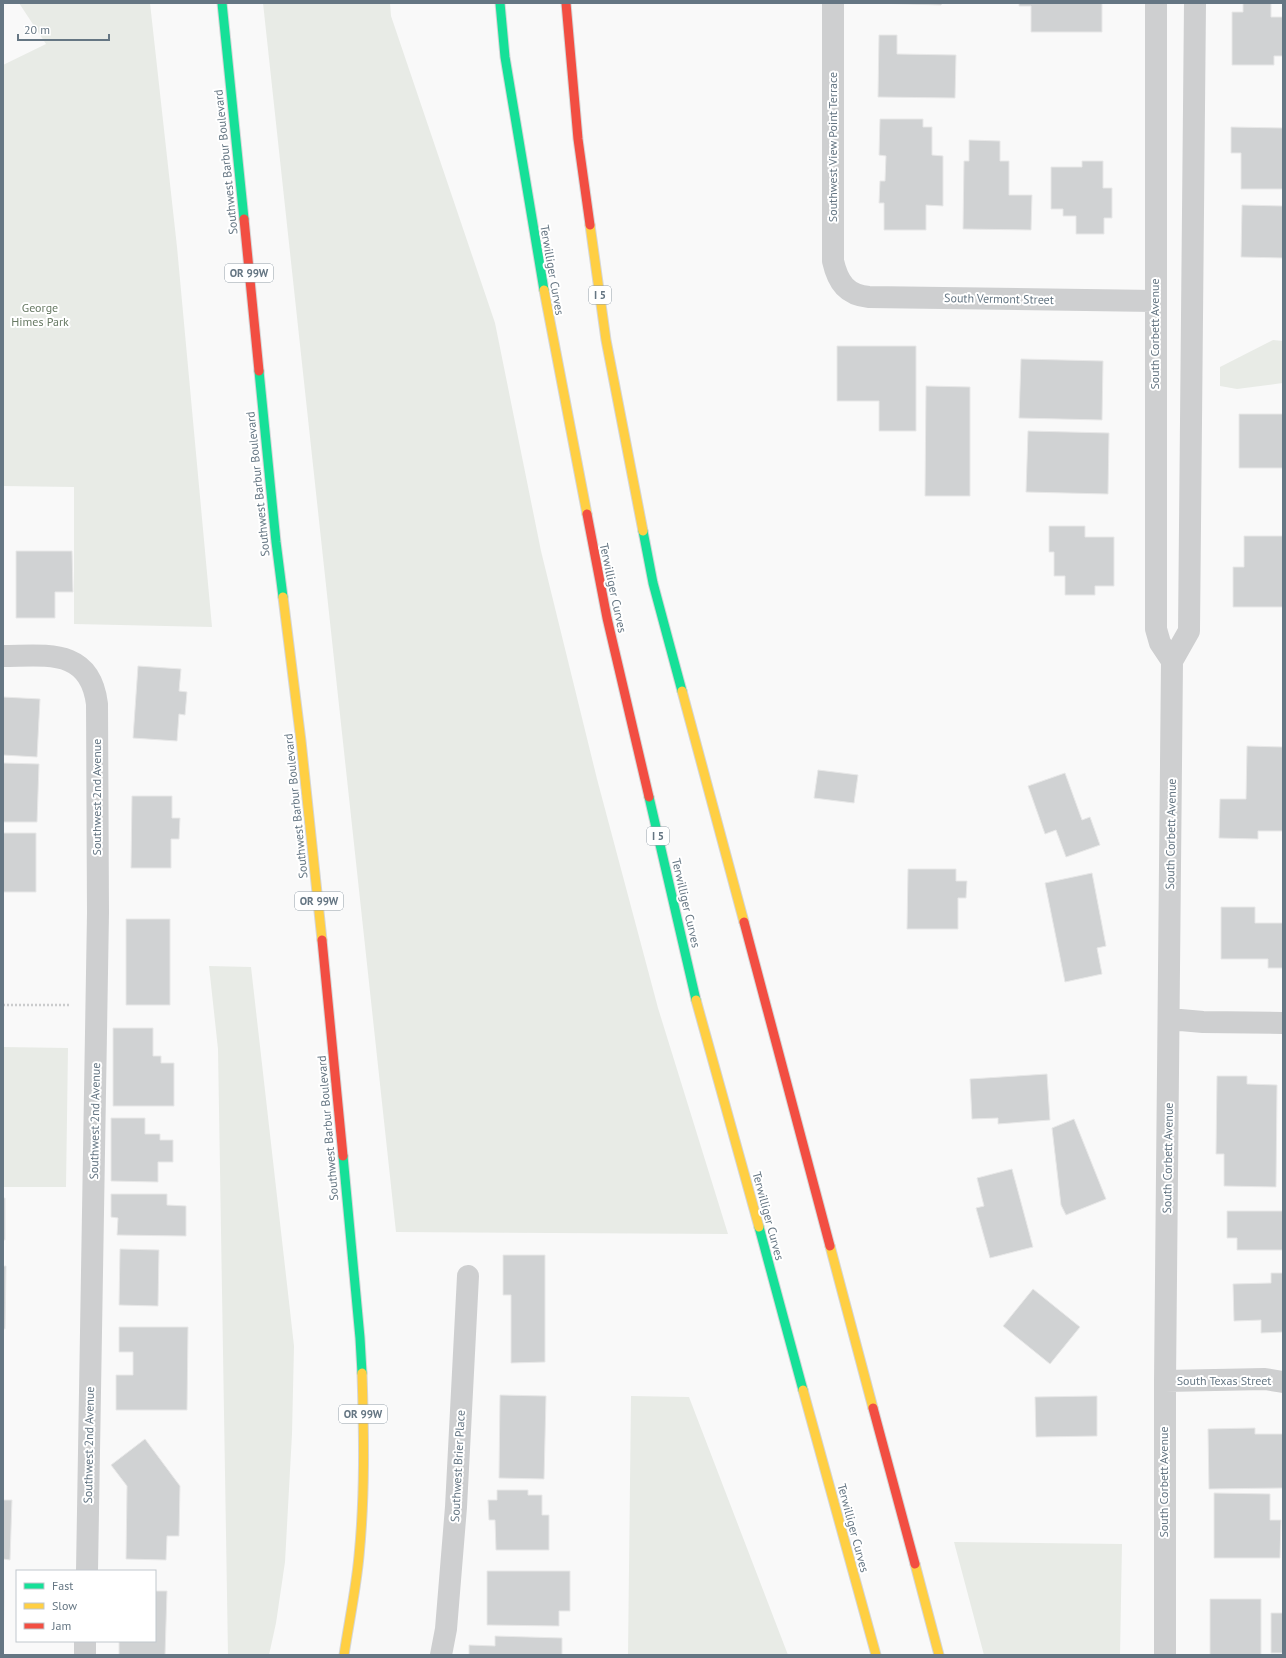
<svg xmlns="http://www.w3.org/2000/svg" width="1286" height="1658" font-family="'PT Sans',sans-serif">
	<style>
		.green { fill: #e8ebe6 }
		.building { fill: #d0d2d3; stroke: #e8e8e8 }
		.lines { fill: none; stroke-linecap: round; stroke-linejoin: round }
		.fast-casing { stroke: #d5d6d7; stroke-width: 11 }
		.slow-casing { stroke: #d5d6d7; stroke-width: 11 }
		.jam-casing { stroke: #d5d6d7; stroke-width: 11 }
		.path { stroke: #cbcccd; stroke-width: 2.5; stroke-dasharray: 2 2; stroke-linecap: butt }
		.street { stroke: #cecfd0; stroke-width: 22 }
		.fast { stroke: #16e098; stroke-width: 9 }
		.slow { stroke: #ffcf43; stroke-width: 9 }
		.jam { stroke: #f24e42; stroke-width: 9 }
		.labels { text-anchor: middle; stroke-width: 4; stroke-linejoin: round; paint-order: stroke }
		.shield { fill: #fff; stroke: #939fa8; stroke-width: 1 }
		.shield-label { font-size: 11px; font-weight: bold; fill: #657683 }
		.street-label { font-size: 12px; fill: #657683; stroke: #fff }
		.park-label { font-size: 12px; fill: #687a64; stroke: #fff }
	</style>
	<rect width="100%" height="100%" fill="#f9f9f9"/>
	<path class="green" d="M 19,3 L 150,3 L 177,247 L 212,627 L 74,624 L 74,487 L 3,486 L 3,65 L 46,44 Z
		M 263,3 L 390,3 L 391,16 L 495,323 L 541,551 L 597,779 L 658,1008 L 728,1234 L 396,1232 Z
		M 1273,340 L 1283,341 L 1283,383 L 1237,389 L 1220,386 L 1220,367 Z
		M 209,966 L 251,967 L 294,1346 L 292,1434 L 285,1562 L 276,1623 L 269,1655 L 228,1655 L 218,1049 Z
		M 3,1047 L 68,1048 L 66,1187 L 3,1187 Z
		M 631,1396 L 689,1397 L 788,1655 L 628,1655 Z
		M 954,1542 L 1122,1544 L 1120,1655 L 984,1655 Z"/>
	<path class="building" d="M 876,3 L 942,3 L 941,5 Z
		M 1019,3 L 1102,3 L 1102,32 L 1031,32 L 1031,6 L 1019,6 Z
		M 1243,3 L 1271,3 L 1271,17 L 1283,17 L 1283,56 L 1274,56 L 1274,65 L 1232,65 L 1232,12 L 1243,12 Z
		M 879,35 L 897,35 L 897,54 L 956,55 L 955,98 L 878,97 Z
		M 880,119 L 923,119 L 923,127 L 932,127 L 932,155 L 943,156 L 943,206 L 926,205 L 926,230 L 884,230 L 884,203 L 879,203 L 880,181 L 885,181 L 886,156 L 879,155 Z
		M 1231,127 L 1283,128 L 1283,189 L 1241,189 L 1241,153 L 1231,153 Z
		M 969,140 L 1000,141 L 1000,161 L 1009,161 L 1009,195 L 1032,195 L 1031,230 L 963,229 L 964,161 L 969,161 Z
		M 1082,161 L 1103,161 L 1103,188 L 1112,188 L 1112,218 L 1104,218 L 1104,234 L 1076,234 L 1076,216 L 1063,216 L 1063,209 L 1051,209 L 1051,167 L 1082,167 Z
		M 1283,200 L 1283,258 L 1241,257 L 1242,205 L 1283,206 Z
		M 837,346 L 916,346 L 916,431 L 879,431 L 879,401 L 837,401 Z
		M 1021,359 L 1103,361 L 1102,420 L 1019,418 Z
		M 926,386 L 970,387 L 970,496 L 925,496 Z
		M 1239,414 L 1283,414 L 1283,468 L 1239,468 Z
		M 1028,431 L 1109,433 L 1108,494 L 1026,492 Z
		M 1049,526 L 1085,526 L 1085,537 L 1114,537 L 1114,586 L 1095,586 L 1095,595 L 1065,595 L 1065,576 L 1054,576 L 1054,552 L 1049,552 Z
		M 1244,536 L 1283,536 L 1283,607 L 1233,607 L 1233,567 L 1244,567 Z
		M 16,551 L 72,551 L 73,592 L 55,592 L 55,618 L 16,618 Z
		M 138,666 L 181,669 L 179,691 L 187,692 L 185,715 L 179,714 L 177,741 L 133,738 Z
		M 3,697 L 40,699 L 37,757 L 3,755 Z
		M 1247,746 L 1283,747 L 1283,831 L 1258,831 L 1258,839 L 1219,838 L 1220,799 L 1246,799 Z
		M 3,763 L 39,764 L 37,822 L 3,822 Z
		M 818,770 L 858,775 L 854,803 L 814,798 Z
		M 1065,773 L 1082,820 L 1090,817 L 1100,845 L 1066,857 L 1056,830 L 1045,834 L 1028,786 Z
		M 132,796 L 172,796 L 172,818 L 180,818 L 179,839 L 171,839 L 171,868 L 131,868 Z
		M 3,833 L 36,833 L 36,892 L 3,892 Z
		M 908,869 L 956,869 L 956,881 L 967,881 L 966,898 L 958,898 L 958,929 L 907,929 Z
		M 1092,873 L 1106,946 L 1097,948 L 1102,974 L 1065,982 L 1045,883 Z
		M 1221,907 L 1255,907 L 1255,923 L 1283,923 L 1283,968 L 1268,968 L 1268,959 L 1221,959 Z
		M 126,919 L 170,919 L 170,1005 L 126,1005 Z
		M 113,1028 L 153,1028 L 153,1056 L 161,1056 L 161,1063 L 174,1063 L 174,1106 L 113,1106 Z
		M 1047,1074 L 1050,1120 L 998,1124 L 998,1118 L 972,1119 L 970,1079 Z
		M 1217,1076 L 1247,1076 L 1247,1084 L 1277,1085 L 1276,1187 L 1224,1186 L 1224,1154 L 1216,1154 Z
		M 111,1118 L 145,1118 L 145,1134 L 160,1134 L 160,1140 L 173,1140 L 173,1162 L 158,1162 L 158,1182 L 111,1181 Z
		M 1074,1119 L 1106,1199 L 1066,1215 L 1061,1205 L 1052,1128 Z
		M 1012,1169 L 1033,1247 L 990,1258 L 976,1208 L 984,1206 L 977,1178 Z
		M 111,1194 L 167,1194 L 167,1205 L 186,1206 L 186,1236 L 117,1235 L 118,1218 L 111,1217 Z
		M 3,1198 L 5,1198 L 5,1240 L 3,1240 Z
		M 1227,1211 L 1283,1211 L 1283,1250 L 1237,1250 L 1237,1238 L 1227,1238 Z
		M 120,1249 L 159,1250 L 158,1306 L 119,1305 Z
		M 503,1255 L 545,1255 L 545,1362 L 511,1363 L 511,1295 L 503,1295 Z
		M 3,1266 L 6,1266 L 5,1329 L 3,1329 Z
		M 1271,1273 L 1283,1273 L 1283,1332 L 1261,1333 L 1261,1320 L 1234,1321 L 1233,1284 L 1271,1283 Z
		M 1033,1289 L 1080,1327 L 1050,1364 L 1003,1326 Z
		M 119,1327 L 188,1327 L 187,1410 L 116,1410 L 116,1375 L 133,1375 L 133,1352 L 119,1352 Z
		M 500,1395 L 546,1396 L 544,1479 L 499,1478 Z
		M 1097,1396 L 1097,1436 L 1036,1437 L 1035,1397 Z
		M 1255,1428 L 1255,1434 L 1283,1434 L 1283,1488 L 1209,1489 L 1208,1429 Z
		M 145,1439 L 180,1486 L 179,1536 L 167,1536 L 166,1560 L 126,1559 L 127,1486 L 111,1465 Z
		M 497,1490 L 528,1490 L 528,1495 L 542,1495 L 542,1515 L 549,1515 L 549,1550 L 496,1550 L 495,1520 L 489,1520 L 488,1500 L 497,1500 Z
		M 1214,1493 L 1270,1494 L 1270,1520 L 1281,1520 L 1280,1558 L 1214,1558 Z
		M 3,1500 L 12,1500 L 10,1560 L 3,1559 Z
		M 487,1571 L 570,1571 L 570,1611 L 559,1611 L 559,1626 L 487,1625 Z
		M 3,1589 L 4,1590 L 3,1655 Z
		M 155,1591 L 167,1591 L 165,1655 L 119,1655 L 119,1641 L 155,1641 Z
		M 1210,1599 L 1261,1599 L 1261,1655 L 1210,1655 Z
		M 1271,1613 L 1283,1613 L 1283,1653 L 1271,1653 Z
		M 495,1636 L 562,1638 L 562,1655 L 469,1655 L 469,1645 L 495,1646 Z"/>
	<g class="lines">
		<g class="fast-casing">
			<path id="fast" d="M 222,3 L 244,219
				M 500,3 L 505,57 L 544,290
				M 259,371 L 276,542 L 283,597
				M 643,531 L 653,583 L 682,691
				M 649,797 L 696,1000
				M 343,1156 L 360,1338 L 362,1373
				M 759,1227 L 803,1390"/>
		</g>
		<g class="slow-casing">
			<path id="slow" d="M 590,225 L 606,340 L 643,531
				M 544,290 L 587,514
				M 283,597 L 301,741 L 322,940
				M 682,691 L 744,922
				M 696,1000 L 759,1227
				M 830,1246 L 873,1408
				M 803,1390 L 876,1655
				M 915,1564 L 939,1655
				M 344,1655 C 349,1622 356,1589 359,1556 C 365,1495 364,1434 362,1373"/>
		</g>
		<g class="jam-casing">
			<path id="jam" d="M 566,3 L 578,139 L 590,225
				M 244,219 L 259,371
				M 587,514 L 607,618 L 649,797
				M 744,922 L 830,1246
				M 322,940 L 343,1156
				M 873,1408 L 915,1564"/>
		</g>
		<path class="path" d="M 3,1005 L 70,1005"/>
		<path class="street" d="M 833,3 L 833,261 C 838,283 847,295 869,297 L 1155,301
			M 1156,3 L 1156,629 L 1160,643 L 1172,661
			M 3,656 C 45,656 90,647 97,704 L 98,913 L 87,1571
			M 1169,1019 L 1203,1022 L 1283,1023
			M 1165,1381 L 1265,1379 L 1283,1382
			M 85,1655 L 85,1641
			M 441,1655 L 446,1629 L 456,1507 L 468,1276
			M 1165,1655 L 1165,1381 L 1172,661 L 1189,631 L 1195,3"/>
		<use href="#fast" class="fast"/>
		<use href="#slow" class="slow"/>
		<use href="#jam" class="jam"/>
	</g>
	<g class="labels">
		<g class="shield">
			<rect x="225" y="264" width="48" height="18" rx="3"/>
			<rect x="589" y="286" width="22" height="18" rx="3"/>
			<rect x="647" y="827" width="22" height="18" rx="3"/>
			<rect x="295" y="892" width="48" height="18" rx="3"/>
			<rect x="339" y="1405" width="48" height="18" rx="3"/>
		</g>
		<g class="shield-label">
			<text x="249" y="277">OR 99W</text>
			<text x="600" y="299">I 5</text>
			<text x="658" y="840">I 5</text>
			<text x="319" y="905">OR 99W</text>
			<text x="363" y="1418">OR 99W</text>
		</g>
		<g class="street-label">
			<text transform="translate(833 147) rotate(-90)" y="4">Southwest View Point Terrace</text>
			<text transform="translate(226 162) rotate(-96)" y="4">Southwest Barbur Boulevard</text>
			<text transform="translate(552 270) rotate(80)" y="4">Terwilliger Curves</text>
			<text transform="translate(999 299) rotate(1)" y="4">South Vermont Street</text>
			<text transform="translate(1155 334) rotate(-90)" y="4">South Corbett Avenue</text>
			<text transform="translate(258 484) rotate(-96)" y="4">Southwest Barbur Boulevard</text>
			<text transform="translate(613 588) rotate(78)" y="4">Terwilliger Curves</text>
			<text transform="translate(97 797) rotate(-90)" y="4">Southwest 2nd Avenue</text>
			<text transform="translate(296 806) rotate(-96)" y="4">Southwest Barbur Boulevard</text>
			<text transform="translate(1171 834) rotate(-89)" y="4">South Corbett Avenue</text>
			<text transform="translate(686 903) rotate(77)" y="4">Terwilliger Curves</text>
			<text transform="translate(95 1121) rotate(-89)" y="4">Southwest 2nd Avenue</text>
			<text transform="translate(328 1128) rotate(-95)" y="4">Southwest Barbur Boulevard</text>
			<text transform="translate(1168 1158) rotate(-89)" y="4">South Corbett Avenue</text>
			<text transform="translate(768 1216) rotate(75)" y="4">Terwilliger Curves</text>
			<text x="1224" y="1385">South Texas Street</text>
			<text transform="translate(89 1445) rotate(-89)" y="4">Southwest 2nd Avenue</text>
			<text transform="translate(458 1466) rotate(-87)" y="4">Southwest Brier Place</text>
			<text transform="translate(1164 1482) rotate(-90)" y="4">South Corbett Avenue</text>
			<text transform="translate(853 1528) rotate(75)" y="4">Terwilliger Curves</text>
		</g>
		<g class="park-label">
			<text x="40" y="312">George<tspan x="40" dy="14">Himes Park</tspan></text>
		</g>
	</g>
	<rect width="1286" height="1658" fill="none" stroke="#657683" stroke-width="8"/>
	<rect x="16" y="1570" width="140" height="72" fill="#ffffff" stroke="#c1c8cd"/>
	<rect x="24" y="1583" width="20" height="6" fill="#16e098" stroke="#c1c8cd"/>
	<text x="52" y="1590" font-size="12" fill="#657683">Fast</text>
	<rect x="24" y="1603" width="20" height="6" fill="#ffcf43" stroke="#c1c8cd"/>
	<text x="52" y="1610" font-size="12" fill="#657683">Slow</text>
	<rect x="24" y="1623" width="20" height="6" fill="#f24e42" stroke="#c1c8cd"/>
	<text x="52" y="1630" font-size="12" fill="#657683">Jam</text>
	<path d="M18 34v6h91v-6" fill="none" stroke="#657683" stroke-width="2"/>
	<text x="24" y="34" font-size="12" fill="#657683" stroke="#ffffff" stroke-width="3" paint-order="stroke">20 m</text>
</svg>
